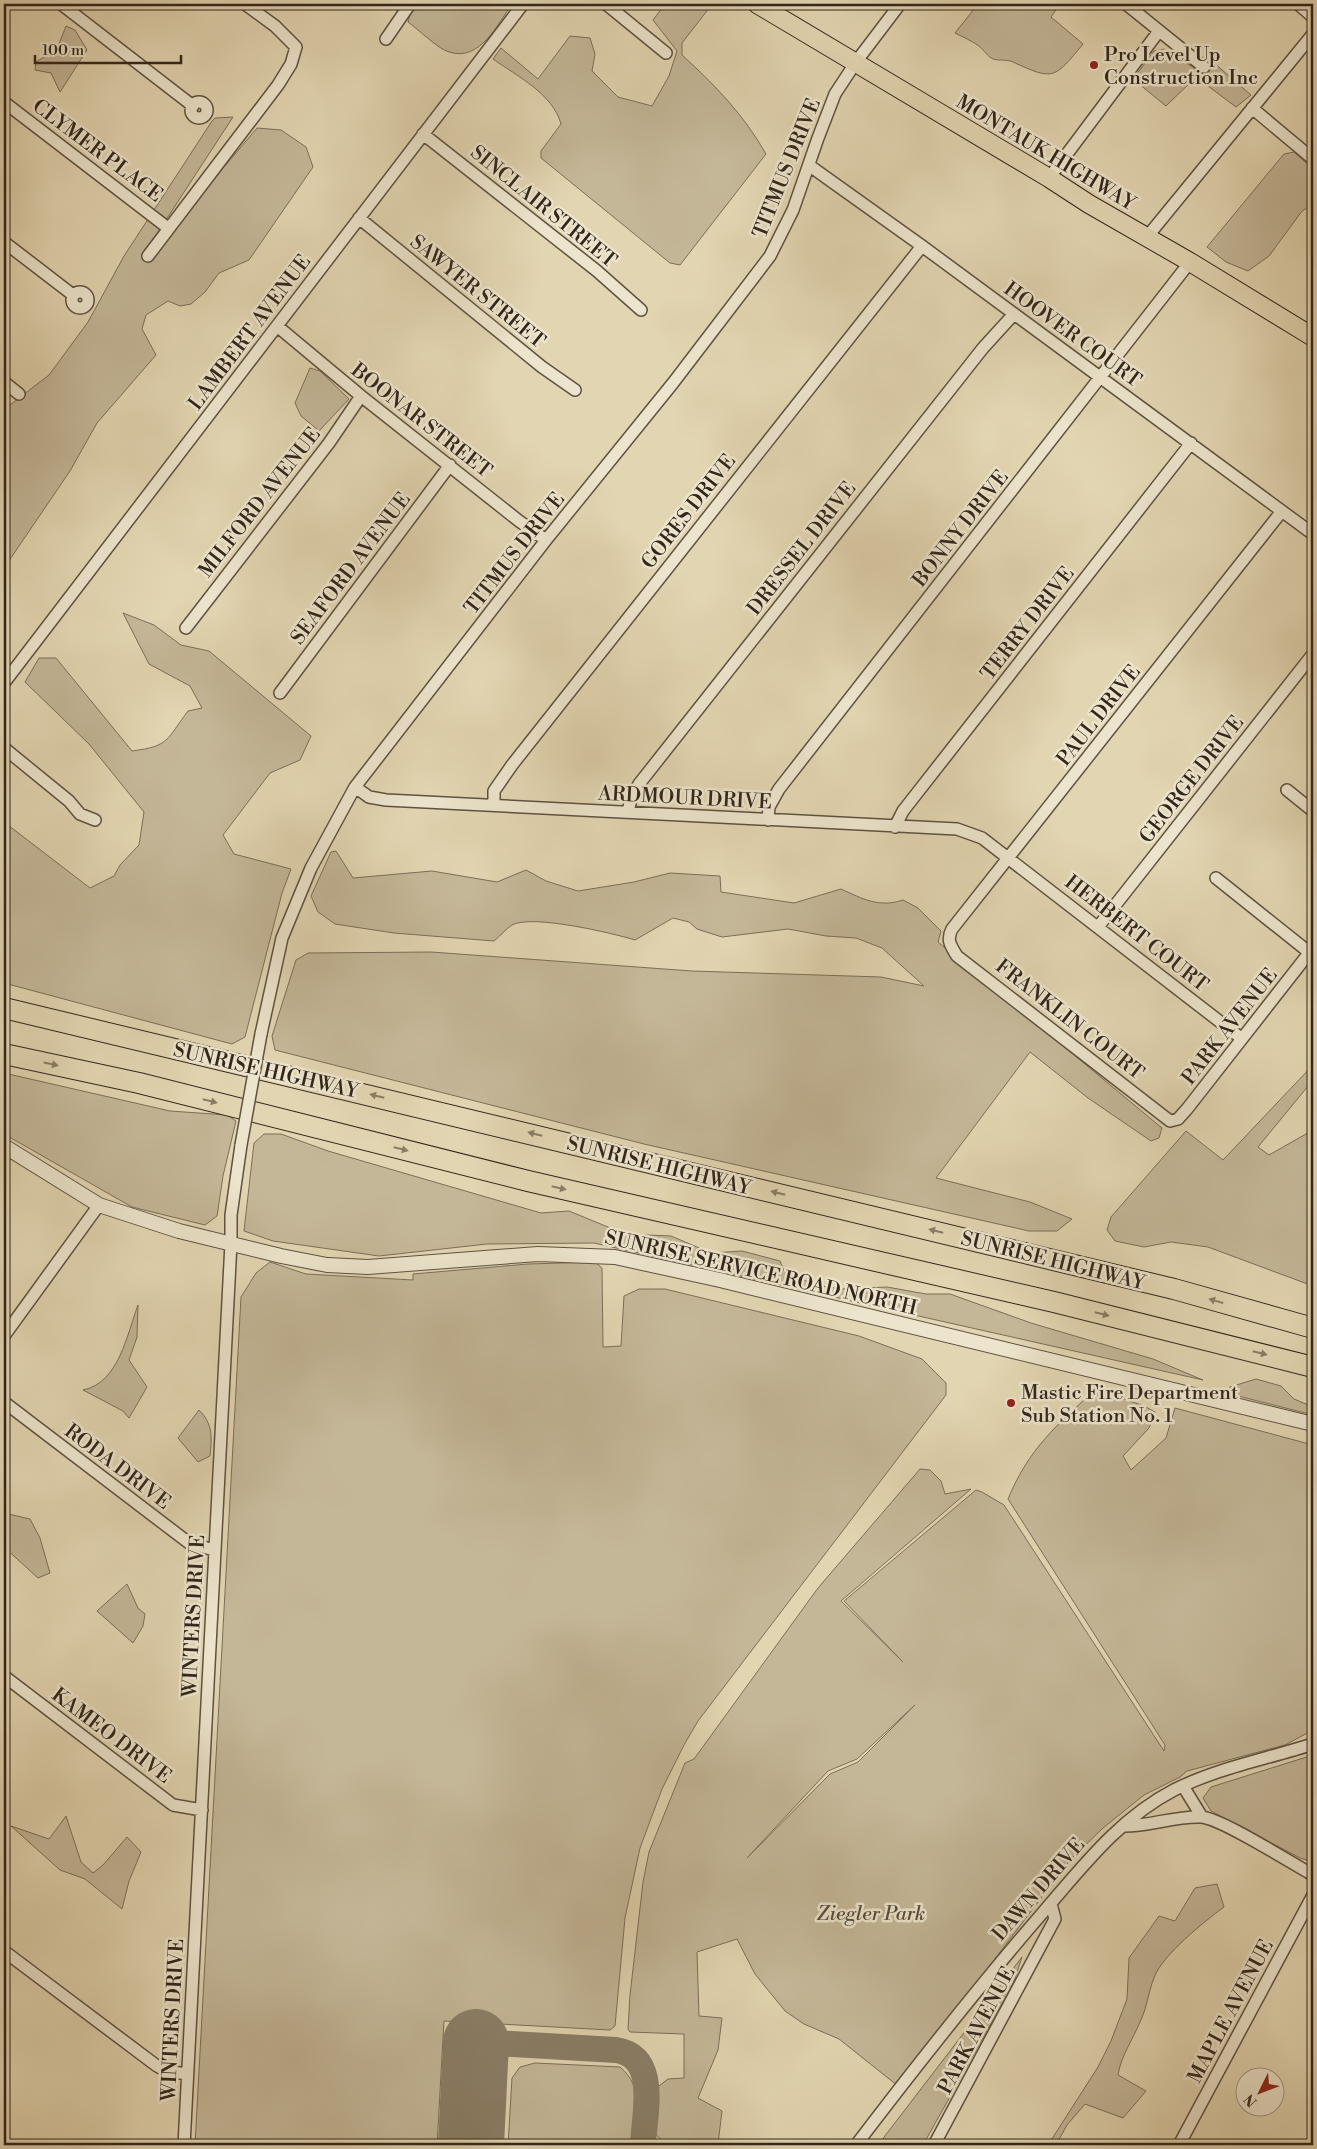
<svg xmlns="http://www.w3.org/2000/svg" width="1317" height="2149" font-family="'Libre Bodoni',serif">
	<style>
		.green { fill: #c4b798; stroke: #7b6e5a; fill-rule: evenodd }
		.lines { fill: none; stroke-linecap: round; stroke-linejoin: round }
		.taxiway { stroke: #8a7e67; stroke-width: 26 }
		.runway { stroke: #8a7e67; stroke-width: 66 }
		.minor-casing { stroke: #5e5242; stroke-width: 14 }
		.tertiary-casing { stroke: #5e5242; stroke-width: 16 }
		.primary-casing { stroke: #32261d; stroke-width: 20 }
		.motorway-casing { stroke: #32261d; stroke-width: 22 }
		.minor { stroke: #ece4cc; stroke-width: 11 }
		.tertiary { stroke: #ece4cc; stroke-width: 14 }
		.primary { stroke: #e2d5b1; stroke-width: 18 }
		.motorway { stroke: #e2d5b1; stroke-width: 20 }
		.minor-bridge-casing { stroke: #5e5242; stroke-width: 14; stroke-linecap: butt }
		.minor-bridge { stroke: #ece4cc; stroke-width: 11 }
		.oneway { fill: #8a7e67 }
		.poi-dot { fill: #8f2418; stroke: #ece4cc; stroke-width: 2 }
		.labels { text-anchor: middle; stroke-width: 5; stroke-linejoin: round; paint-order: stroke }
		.poi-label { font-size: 20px; fill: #32261d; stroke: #ece4cc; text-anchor: start }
		.street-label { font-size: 20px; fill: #32261d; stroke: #ece4cc }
		.park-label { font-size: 20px; font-style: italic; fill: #564a3c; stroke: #ece4cc }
	</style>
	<rect width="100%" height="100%" fill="#e2d5b1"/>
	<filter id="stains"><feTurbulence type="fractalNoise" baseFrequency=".004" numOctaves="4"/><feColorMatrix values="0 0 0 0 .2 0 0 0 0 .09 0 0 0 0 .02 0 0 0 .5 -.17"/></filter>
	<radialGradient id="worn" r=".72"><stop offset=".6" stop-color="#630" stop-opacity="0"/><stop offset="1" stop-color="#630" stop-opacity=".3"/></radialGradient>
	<path class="green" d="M 417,4 L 512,4 C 497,25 480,62 449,52 C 438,49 418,29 408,22 L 411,12 Z
		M 665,4 L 708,4 L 710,7 L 682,43 L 682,55 C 715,85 744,115 766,154 L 680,265 L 670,263 L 541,158 L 541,151 L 561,124 C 553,94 517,76 493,59 L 501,48 L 538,79 L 570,36 L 590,38 L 595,54 L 592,71 L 618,97 L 652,106 L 669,76 L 677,51 L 653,20 Z
		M 978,4 L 1060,4 L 1051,17 L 1083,44 C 1054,79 1054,81 1013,62 C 1007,59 999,61 993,59 C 988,57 984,50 979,46 C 972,41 963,37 955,33 Z
		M 66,26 L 75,30 L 87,50 L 60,92 L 51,73 L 35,70 L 36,62 L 57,49 Z
		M 1164,49 L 1204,74 L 1214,63 L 1251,95 L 1236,107 L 1196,77 L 1166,106 L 1133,79 L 1154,51 Z
		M 233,117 L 147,249 L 169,232 L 257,128 L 281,130 L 306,147 L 313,167 L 249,260 L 219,273 L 205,292 L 191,304 L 180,306 L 168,301 L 146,315 L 142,329 L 156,355 L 97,423 L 70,471 L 4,568 L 4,417 L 10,405 L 49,375 L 88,322 L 124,256 L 212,121 L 215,118 Z
		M 1294,152 L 1313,169 L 1313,213 L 1307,208 L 1302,211 L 1269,256 L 1248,271 L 1226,262 L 1207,247 L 1284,154 Z
		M 310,368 L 320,371 L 349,399 L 319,431 L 301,416 L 295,403 Z
		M 123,613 L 154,625 L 181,645 L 209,651 L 311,736 L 300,760 L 270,773 L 223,835 L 234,854 L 291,869 L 282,893 L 245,1037 L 232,1044 L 4,983 L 4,822 L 90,888 L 114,876 L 120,865 L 139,845 L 144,812 L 89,744 L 25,682 L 39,658 L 56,658 L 132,751 C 170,746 166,740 188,711 L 202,708 L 190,686 L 149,664 Z
		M 336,851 L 353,878 L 432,871 L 497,882 L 526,870 L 546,881 L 578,891 L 634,882 L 670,873 L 720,876 L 721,892 L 794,903 L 841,889 C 863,899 879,908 903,900 L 918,908 L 941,931 L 938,942 L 1162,1128 L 1159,1138 L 1151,1141 L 1088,1098 L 1030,1052 L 936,1178 L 1030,1202 L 1072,1219 L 1057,1231 L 1029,1231 L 644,1144 L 275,1050 L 272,1036 L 296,960 L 308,953 L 431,952 L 692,971 L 881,977 L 924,986 L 882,948 L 856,938 L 826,936 L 788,929 L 722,937 L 697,929 L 689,922 L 673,918 L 635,940 C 612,933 532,914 512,925 C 506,929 500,936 494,941 L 394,933 L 335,924 L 318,912 L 311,896 L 331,852 Z
		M 1313,1065 L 1313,1080 L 1258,1147 L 1269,1155 L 1313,1130 L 1313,1286 L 1208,1247 L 1171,1242 L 1144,1247 L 1115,1241 L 1107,1230 L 1111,1217 L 1186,1131 L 1223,1160 Z
		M 4,1073 L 170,1111 L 227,1115 L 236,1121 L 223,1176 L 217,1216 L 205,1225 L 132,1207 L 4,1134 Z
		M 264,1134 L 281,1134 L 328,1151 L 541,1213 L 569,1211 L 625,1234 L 671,1236 L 711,1253 L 742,1251 L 780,1261 L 784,1271 L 815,1285 L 842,1289 L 887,1287 L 926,1294 L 950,1294 L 1031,1323 L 1153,1359 L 1203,1380 L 594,1243 L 487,1244 L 379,1256 L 273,1241 L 244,1231 L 254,1143 Z
		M 270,1262 L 306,1274 L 413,1280 L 413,1274 L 528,1264 L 595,1262 L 602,1268 L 603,1347 L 621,1346 L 624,1296 L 639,1289 L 665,1289 L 859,1336 L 922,1359 L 946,1383 L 946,1395 L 698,1721 L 684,1745 L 662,1789 L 640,1848 L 625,1918 L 615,2026 L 610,2030 L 444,2021 L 437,2145 L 195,2145 L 241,1297 L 256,1273 Z
		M 138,1305 L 137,1337 L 129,1360 L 147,1387 L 129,1418 L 123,1411 L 83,1390 C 119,1383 127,1334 138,1305 Z
		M 1256,1379 L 1281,1386 L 1294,1399 L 1313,1407 L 1313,1415 L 1226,1393 L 1230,1387 Z
		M 1096,1389 L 1144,1406 L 1155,1412 L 1149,1428 L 1123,1456 L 1131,1470 L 1166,1438 L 1175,1408 L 1313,1445 L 1313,1730 L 1285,1745 L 1187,1771 L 1180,1777 L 1144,1795 L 1103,1828 L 1071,1859 L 898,2086 L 839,2039 L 804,2024 L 785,2011 L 755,1974 L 737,1939 L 697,1952 L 699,2016 L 722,2018 L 718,2050 L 698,2098 L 722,2111 L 718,2144 L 662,2140 C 647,2131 654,2105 655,2089 L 668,2079 L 684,2078 L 684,2034 L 630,2032 L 628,2029 L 630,1995 L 643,1882 L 649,1852 L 685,1763 L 694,1759 L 818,1588 L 920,1469 L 930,1470 L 941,1481 L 945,1494 L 971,1489 L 841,1601 L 903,1662 L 844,1601 L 976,1490 L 982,1492 L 1004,1505 L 1164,1751 L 1165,1745 L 1008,1499 C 1029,1448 1057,1425 1096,1389 ZM 915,1705 L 858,1762 L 830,1774 L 747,1858 L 828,1771 L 857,1759 Z
		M 199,1410 C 213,1424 212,1437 210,1456 L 198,1462 L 178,1438 Z
		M 4,1513 L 30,1519 L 40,1538 L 50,1573 L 38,1578 L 4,1547 Z
		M 127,1584 L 138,1608 L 145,1614 L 143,1626 L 133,1643 L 97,1611 Z
		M 1313,1755 L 1313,1862 L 1300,1858 L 1211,1811 L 1203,1798 L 1211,1787 Z
		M 66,1816 L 81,1862 L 93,1873 L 103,1865 L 127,1837 L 141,1852 L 129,1881 L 122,1909 L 85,1879 L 60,1870 L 11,1826 L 49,1839 Z
		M 1217,1884 L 1224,1907 C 1205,1921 1161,1956 1154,1978 C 1148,1993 1147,2008 1140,2022 C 1132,2041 1121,2056 1118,2075 L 1146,2091 L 1123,2118 L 1085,2104 L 1067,2125 L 1056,2145 L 1048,2145 L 1098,2067 L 1111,2041 L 1127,1999 L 1129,1958 L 1159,1916 L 1175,1921 L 1195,1888 Z
		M 1022,1957 L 1013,1984 L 923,2145 L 878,2145 Z
		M 535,2063 L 620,2067 C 645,2088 636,2116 634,2145 L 508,2145 L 512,2078 L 520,2067 Z"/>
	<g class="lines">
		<path class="taxiway" d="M 476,2042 L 616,2050 C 660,2057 644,2115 643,2145"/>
		<path class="runway" d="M 471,2145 L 476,2042"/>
		<g class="minor-casing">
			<path id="minor" d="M 61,4 L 193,106
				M 606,4 L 666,53
				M 1126,4 L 1204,67
				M 1298,4 L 1313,17
				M 386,39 L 410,4
				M 4,102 L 168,228
				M191 110a8 8 0 1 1 16 0a8 8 0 1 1-16 0Z
				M 1252,108 L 1313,159
				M 423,134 L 597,271 L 641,310
				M 810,166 L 922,246 L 1313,534
				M 1049,178 L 1159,31
				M 359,218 L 542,367 L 575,390
				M 1147,237 L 1313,34
				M 4,242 L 73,295
				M 148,256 L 278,85 L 291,64 L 296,47 L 275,26 L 245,4
				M72 300a8 8 0 1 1 16 0a8 8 0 1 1-16 0Z
				M 277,326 L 361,396 L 519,521 L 546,540
				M 4,382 L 19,394
				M 1282,511 L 952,929 C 946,940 951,946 957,956 L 1170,1121 L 1178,1119 L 1187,1109 L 1313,948
				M 186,628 L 329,443 L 361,396
				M 4,683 L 523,4
				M 280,693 L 450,465
				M 4,748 L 69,801 L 80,814 L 95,820
				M 355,787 L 369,797 L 386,800 L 957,829 L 982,838 L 1241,1038
				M 1287,790 L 1313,811
				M 494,805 L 494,791 L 512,765 L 922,246
				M 628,812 L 631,799 L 639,784 L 983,348 L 1014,314
				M 768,820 L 769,807 L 779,789 L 1190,262
				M 895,827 L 903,811 L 1191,443
				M 1216,878 L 1310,953
				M 1098,927 L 1313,654
				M 261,1034 L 282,938 L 311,868 L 355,787 L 546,540 L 673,383 L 770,256 L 793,210 L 818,138 L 835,94 L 856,62 L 900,4
				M 4,1336 L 99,1205
				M 4,1402 L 189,1543 L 214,1550
				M 4,1676 L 173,1805 L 202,1810
				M 1183,1786 L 1202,1817
				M 1125,1826 C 1150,1826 1175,1816 1201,1817 C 1221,1818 1291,1863 1313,1875
				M 4,1951 L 157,2066 L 166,2071 L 187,2074
				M 184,2145 L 231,1243 L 231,1215 L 241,1145
				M 856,2145 C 917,2065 979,1986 1045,1910 C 1084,1865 1120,1818 1174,1790 C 1217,1768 1267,1759 1313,1744
				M 934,2145 L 1055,1919 L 1051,1904
				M 1179,2145 L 1313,1895"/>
		</g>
		<g class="tertiary-casing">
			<path id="tertiary" d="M 4,1146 L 99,1205 L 179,1231 L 281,1256 L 327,1265 L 368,1267 L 538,1254 L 615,1257 L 720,1280 L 1313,1424"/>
		</g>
		<g class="primary-casing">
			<path id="primary" d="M 757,4 L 1049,178 L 1089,204 L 1190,262 L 1313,337"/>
		</g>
		<g class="motorway-casing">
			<path id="motorway" d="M 4,1008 L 1174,1289 L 1313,1328
				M 4,1054 L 139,1083 L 528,1181 L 1054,1302 L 1313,1367"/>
		</g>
		<use href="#minor" class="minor"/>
		<use href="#tertiary" class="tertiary"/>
		<use href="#primary" class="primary"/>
		<use href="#motorway" class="motorway"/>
		<g class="minor-bridge-casing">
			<path id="minor-bridge" d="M 241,1145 L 261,1034"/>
		</g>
		<use href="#minor-bridge" class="minor-bridge"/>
	</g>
	<defs><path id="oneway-solid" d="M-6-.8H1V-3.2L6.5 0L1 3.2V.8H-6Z" transform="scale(1.25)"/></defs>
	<g class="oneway">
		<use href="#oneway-solid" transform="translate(51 1064) rotate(12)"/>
		<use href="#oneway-solid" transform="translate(377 1096) rotate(-166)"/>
		<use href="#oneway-solid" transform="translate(210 1101) rotate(14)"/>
		<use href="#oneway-solid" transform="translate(535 1134) rotate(-166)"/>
		<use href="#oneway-solid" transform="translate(401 1149) rotate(14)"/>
		<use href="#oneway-solid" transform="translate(559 1188) rotate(13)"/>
		<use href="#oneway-solid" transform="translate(778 1193) rotate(-166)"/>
		<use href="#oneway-solid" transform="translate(936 1231) rotate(-166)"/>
		<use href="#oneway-solid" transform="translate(1216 1301) rotate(-164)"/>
		<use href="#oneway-solid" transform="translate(1102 1314) rotate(14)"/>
		<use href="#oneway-solid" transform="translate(1260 1353) rotate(14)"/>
	</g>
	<g class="poi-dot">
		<circle cx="1094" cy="65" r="5"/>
		<circle cx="1011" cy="1403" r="5"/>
	</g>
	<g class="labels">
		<g class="poi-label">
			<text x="1104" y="61">Pro Level Up<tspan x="1104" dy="23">Construction Inc</tspan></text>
			<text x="1021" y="1399">Mastic Fire Department<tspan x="1021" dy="23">Sub Station No. 1</tspan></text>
		</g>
		<g class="street-label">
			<text transform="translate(98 150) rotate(37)" y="7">CLYMER PLACE</text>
			<text transform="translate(1046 152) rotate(31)" y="7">MONTAUK HIGHWAY</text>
			<text transform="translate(786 168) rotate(-68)" y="7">TITMUS DRIVE</text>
			<text transform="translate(544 206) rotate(39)" y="7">SINCLAIR STREET</text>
			<text transform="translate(478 291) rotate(39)" y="7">SAWYER STREET</text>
			<text transform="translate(249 332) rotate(-53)" y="7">LAMBERT AVENUE</text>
			<text transform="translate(1073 334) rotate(36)" y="7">HOOVER COURT</text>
			<text transform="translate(422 420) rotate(38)" y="7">BOONAR STREET</text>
			<text transform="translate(259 502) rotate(-52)" y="7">MILFORD AVENUE</text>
			<text transform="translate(688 511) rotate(-52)" y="7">GORES DRIVE</text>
			<text transform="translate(960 528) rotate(-52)" y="7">BONNY DRIVE</text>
			<text transform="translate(801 548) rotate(-52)" y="7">DRESSEL DRIVE</text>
			<text transform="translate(514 553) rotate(-52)" y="7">TITMUS DRIVE</text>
			<text transform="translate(350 568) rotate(-53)" y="7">SEAFORD AVENUE</text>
			<text transform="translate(1027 623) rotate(-52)" y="7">TERRY DRIVE</text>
			<text transform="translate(1098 715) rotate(-52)" y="7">PAUL DRIVE</text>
			<text transform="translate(1191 779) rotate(-52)" y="7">GEORGE DRIVE</text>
			<text transform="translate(685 797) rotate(3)" y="7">ARDMOUR DRIVE</text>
			<text transform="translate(1137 933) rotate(38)" y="7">HERBERT COURT</text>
			<text transform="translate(1070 1019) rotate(38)" y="7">FRANKLIN COURT</text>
			<text transform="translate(1229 1026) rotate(-52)" y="7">PARK AVENUE</text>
			<text transform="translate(266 1070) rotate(13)" y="7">SUNRISE HIGHWAY</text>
			<text transform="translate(659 1165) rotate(14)" y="7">SUNRISE HIGHWAY</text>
			<text transform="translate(1053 1260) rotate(14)" y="7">SUNRISE HIGHWAY</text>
			<text transform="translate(761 1272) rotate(13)" y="7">SUNRISE SERVICE ROAD NORTH</text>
			<text transform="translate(118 1466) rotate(37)" y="7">RODA DRIVE</text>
			<text transform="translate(193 1616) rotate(-87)" y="7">WINTERS DRIVE</text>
			<text transform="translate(112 1735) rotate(37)" y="7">KAMEO DRIVE</text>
			<text transform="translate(1038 1889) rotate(-49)" y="7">DAWN DRIVE</text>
			<text transform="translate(1230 2011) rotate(-62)" y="7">MAPLE AVENUE</text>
			<text transform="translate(172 2020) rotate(-87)" y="7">WINTERS DRIVE</text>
			<text transform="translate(976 2030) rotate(-62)" y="7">PARK AVENUE</text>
		</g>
		<g class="park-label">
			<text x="871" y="1920">Ziegler Park</text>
		</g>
	</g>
	<rect width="1317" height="2149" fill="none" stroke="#e2d5b1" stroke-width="20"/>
	<rect x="5" y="5" width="1307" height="2139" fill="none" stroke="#32261d" stroke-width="2.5"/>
	<rect x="10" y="10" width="1297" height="2129" fill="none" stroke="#32261d"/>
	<g transform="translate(1260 2092) rotate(228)"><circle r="24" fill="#ece4cc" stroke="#a29886"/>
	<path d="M0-4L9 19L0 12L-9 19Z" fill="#8f2418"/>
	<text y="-8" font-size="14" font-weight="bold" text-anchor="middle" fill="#32261d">N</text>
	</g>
	<path d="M35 55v8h146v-8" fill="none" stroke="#32261d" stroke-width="2.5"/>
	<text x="42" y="55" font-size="15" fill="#32261d" stroke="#ece4cc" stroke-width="4" paint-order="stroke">100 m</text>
	<rect width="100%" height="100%" filter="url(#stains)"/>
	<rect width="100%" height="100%" fill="url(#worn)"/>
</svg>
